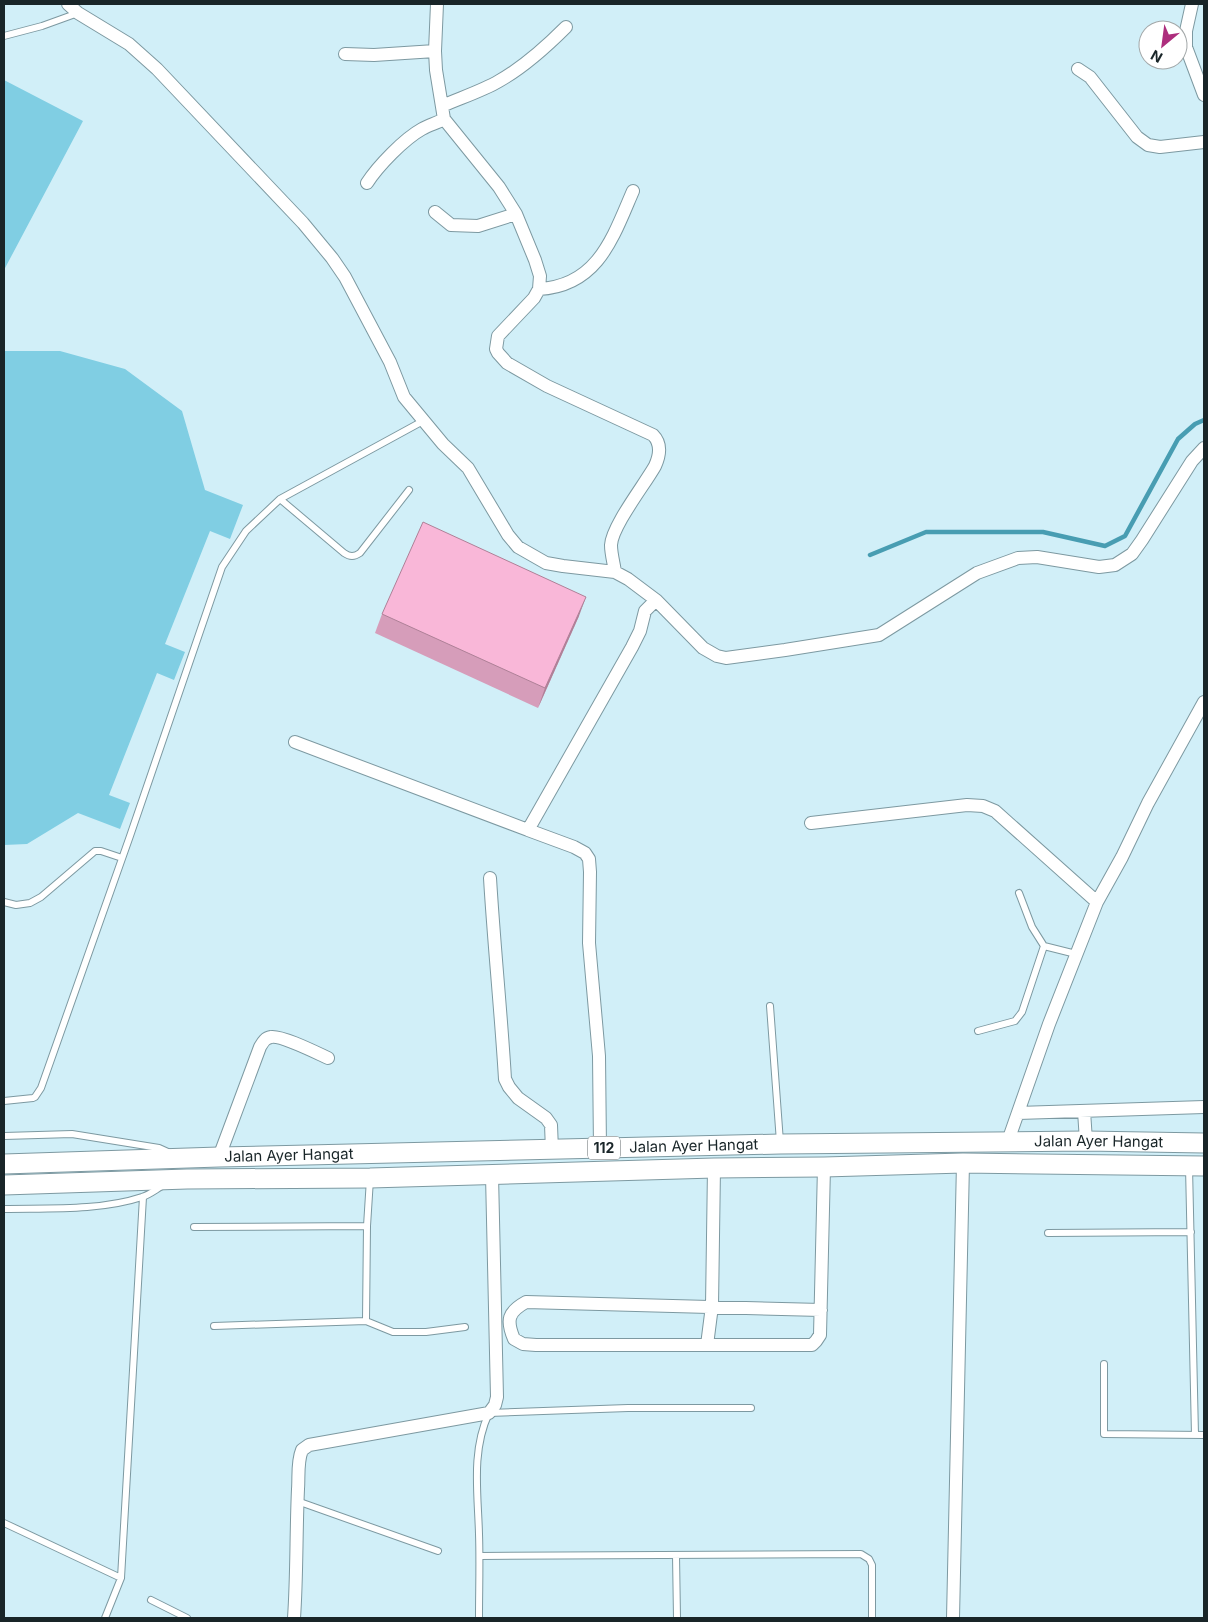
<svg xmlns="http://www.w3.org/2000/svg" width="1208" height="1622" font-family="Inter,sans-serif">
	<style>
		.green { fill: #80cee3 }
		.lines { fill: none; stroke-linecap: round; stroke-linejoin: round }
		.stream { stroke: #489db2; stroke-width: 4.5 }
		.lane-casing { stroke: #7d99a1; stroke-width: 8 }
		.street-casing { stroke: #7d99a1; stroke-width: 14 }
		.primary-casing { stroke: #7d99a1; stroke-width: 21 }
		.lane { stroke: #fff; stroke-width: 6 }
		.street { stroke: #fff; stroke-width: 12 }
		.primary { stroke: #fff; stroke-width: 19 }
		.wall { fill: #d69dba }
		.shaded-wall { fill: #ae8097 }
		.building { fill: #f9b7d8; stroke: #ae8097 }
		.labels { text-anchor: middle; stroke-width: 5; stroke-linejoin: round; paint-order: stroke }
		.shield { fill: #fff; stroke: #5e6668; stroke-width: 1 }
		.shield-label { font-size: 14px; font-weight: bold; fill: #192528 }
		.street-label { font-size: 15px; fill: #192528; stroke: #fff }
	</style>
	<rect width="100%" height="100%" fill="#d1eff8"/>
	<path class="green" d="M 4,80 L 83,121 L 4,270 Z
		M 60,351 L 125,369 L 182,411 L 205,490 L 243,505 L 230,539 L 210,531 L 165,644 L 185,652 L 174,680 L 157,673 L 109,795 L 130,803 L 120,829 L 78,813 L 27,844 L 4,845 L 4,351 Z"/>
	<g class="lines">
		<path class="stream" d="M 870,555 L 926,532 L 1043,532 L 1105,546 L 1125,536 L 1178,439 L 1195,424 L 1204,420"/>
		<g class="lane-casing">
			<path id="lane" d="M 4,36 L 42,26 L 78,13
				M 280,499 L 344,553 C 350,557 354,557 360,553 L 409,490
				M 1019,893 L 1032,927 L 1044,946 L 1076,954
				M 4,902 L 16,905 L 30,903 L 41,897 L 95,851 L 101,851 L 122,858
				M 770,1006 L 780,1142
				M 978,1031 L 1015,1021 L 1022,1012 L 1044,946
				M 4,1101 L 33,1098 L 35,1097 L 41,1088 L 130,836 L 222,567 L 246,531 L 280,499 L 423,421
				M 4,1136 L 72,1134 L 159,1148 L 170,1153
				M 1189,1167 L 1195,1435
				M 4,1209 C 47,1208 100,1211 142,1197 C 149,1195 155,1190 162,1186
				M 194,1227 L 367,1226
				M 1048,1233 L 1191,1232
				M 366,1321 L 393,1332 L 426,1332 L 465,1327
				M 214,1326 L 366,1321 L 367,1226 L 370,1179
				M 1104,1364 L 1104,1434 L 1204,1435
				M 297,1501 L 438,1551
				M 4,1523 L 121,1578
				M 676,1555 L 677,1618
				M 480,1556 L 861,1554 L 869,1559 L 872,1565 L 872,1618
				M 151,1600 L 187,1618
				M 105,1618 L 121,1578 L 143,1197
				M 479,1618 C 479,1590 480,1562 479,1534 C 478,1494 471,1451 489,1413 L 628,1408 L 751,1408"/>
		</g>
		<g class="street-casing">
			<path id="street" d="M 68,4 L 78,13 L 129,44 L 157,69 L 303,223 L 332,258 L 345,277 L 390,362 L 404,397 L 443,444 L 468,468 L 508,535 L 518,547 L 546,563 L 563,566 L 615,572 L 628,579 L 656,600 L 703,648 L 717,656 L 726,658 L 785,650 L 879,635 L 977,573 L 1018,558 L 1037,557 L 1099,567 L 1115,565 L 1132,554 L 1142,540 L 1192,461 L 1204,448
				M 437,4 L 435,51 L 436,70 L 444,119 L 499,187 L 516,214 L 535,260 L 540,276 L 539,289 L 534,298 L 498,336 L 496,349 L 498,353 L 507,363 L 547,386 L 653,435 C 662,444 660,455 655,466 C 645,484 612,526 611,545 C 611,554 614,564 615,572
				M 1192,4 L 1186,31 L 1186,47 L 1204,95
				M 345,54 L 374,55 L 435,51
				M 1078,69 L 1090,77 L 1137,137 L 1148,145 L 1160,147 L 1204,142
				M 442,106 C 460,98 482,91 499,81 C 524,67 546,47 566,27
				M 367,183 C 378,166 404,139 422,129 C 429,125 437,123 444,119
				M 435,212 L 451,225 L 478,226 L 516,214
				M 539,289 C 598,286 613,237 633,191
				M 295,742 L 528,830
				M 811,823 L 967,805 L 983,806 L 995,811 L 1097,902
				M 490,878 C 494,945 501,1012 505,1079 L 509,1087 L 518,1098 L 546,1118 L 551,1125 L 552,1150
				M 1084,1111 L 1086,1141
				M 1018,1113 L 1204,1107
				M 1008,1141 L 1049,1024 L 1097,902 L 1122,857 L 1148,803 L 1204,702
				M 600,1148 L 599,1056 L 589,943 L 590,872 L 589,859 L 585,853 L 574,847 L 528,830 L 632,647 L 640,631 L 645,611 L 656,600
				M 219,1157 L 260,1047 C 263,1042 265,1038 271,1037 C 281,1035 317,1053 328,1058
				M 821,1310 L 526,1302 C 508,1312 506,1320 514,1339 L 523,1344 L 536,1345 L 812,1345 L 816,1341 L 820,1335 L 824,1167
				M 707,1345 L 712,1306 L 714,1168
				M 294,1618 C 297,1575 296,1532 298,1489 C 299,1477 297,1462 302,1450 L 309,1445 L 489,1413 L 495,1405 L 497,1397 L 492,1175
				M 953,1618 L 963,1163"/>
		</g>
		<g class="primary-casing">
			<g id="primary">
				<path id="s1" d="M 4,1164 L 219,1157 L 780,1144 L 1086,1141 L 1204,1143"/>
				<path d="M 4,1185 L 187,1179 L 370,1178 L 714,1168 L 824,1167 L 963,1163 L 1204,1166"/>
			</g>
		</g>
		<use href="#lane" class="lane"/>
		<use href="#street" class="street"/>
		<use href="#primary" class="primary"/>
	</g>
	<path class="wall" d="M 382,614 L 579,616 L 538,708 L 375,633 Z"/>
	<path class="shaded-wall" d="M 586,597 L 579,616 L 538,708 L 545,688 Z"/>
	<path class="building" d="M 423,522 L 586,597 L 545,688 L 382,614 Z"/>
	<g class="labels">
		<rect class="shield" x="588" y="1136.5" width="32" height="23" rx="4"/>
		<g class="shield-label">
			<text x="604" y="1153">112</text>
		</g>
		<g class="street-label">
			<text dy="5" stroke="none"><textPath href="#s1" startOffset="1095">Jalan Ayer Hangat</textPath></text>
			<text dy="5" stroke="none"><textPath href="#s1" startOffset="690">Jalan Ayer Hangat</textPath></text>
			<text dy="5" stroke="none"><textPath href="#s1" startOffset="285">Jalan Ayer Hangat</textPath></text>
		</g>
	</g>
	<rect width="1208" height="1622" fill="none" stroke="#192528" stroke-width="10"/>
	<g transform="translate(1163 45) rotate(209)"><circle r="24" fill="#ffffff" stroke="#a3a8a9"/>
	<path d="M0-4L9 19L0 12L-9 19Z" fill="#ad2e7d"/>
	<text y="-8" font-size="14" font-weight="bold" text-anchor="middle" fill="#192528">N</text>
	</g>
</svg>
